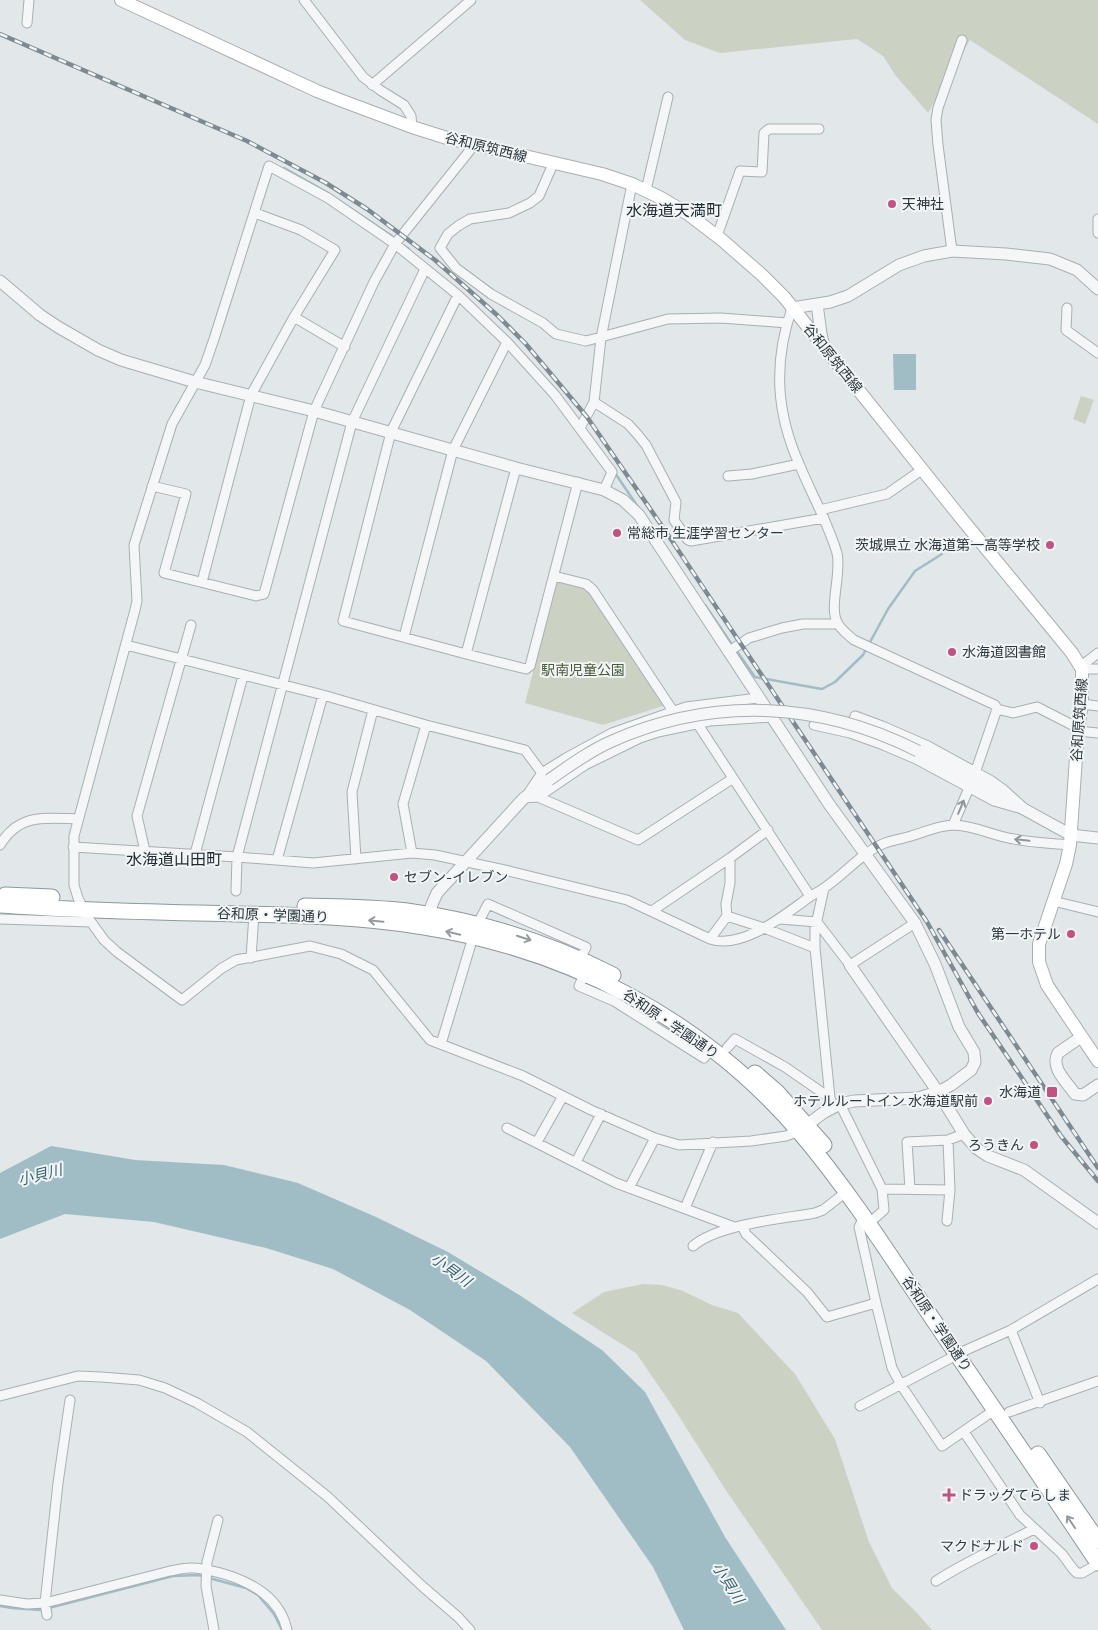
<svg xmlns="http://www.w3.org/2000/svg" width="1098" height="1630" font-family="'Titillium Web','Noto Sans JP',sans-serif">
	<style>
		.green { fill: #cbd2c4 }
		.water { fill: #a0bdc5 }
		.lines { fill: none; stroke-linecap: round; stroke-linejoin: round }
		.stream { stroke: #a0bdc5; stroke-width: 2.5 }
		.minor-casing { stroke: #a8afb3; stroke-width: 11 }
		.tertiary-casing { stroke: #a8afb3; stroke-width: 13 }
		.secondary-casing { stroke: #a8afb3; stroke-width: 14 }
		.trunk-casing { stroke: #8b989e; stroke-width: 17 }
		.minor { stroke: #f4f6f8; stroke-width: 9 }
		.tertiary { stroke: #f4f6f8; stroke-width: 11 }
		.secondary { stroke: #fff; stroke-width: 12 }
		.trunk { stroke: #fff; stroke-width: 15 }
		.rail-casing { stroke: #7d8a91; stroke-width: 4.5 }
		.rail { stroke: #f1f5f6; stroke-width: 2.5; stroke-dasharray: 8; stroke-linecap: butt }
		.tertiary-bridge-casing { stroke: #a8afb3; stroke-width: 13; stroke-linecap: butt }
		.tertiary-bridge { stroke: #f4f6f8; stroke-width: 11 }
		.oneway { stroke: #90979c }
		.oneway2 { stroke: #969c9f }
		.poi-dot { fill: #c15383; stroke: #f1f5f6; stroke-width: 2 }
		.labels { text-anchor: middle; stroke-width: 4; stroke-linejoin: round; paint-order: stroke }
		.street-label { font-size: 14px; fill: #2c383f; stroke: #f1f5f6 }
		.poi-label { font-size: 14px; fill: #2c383f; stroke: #f1f5f6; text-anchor: end }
		.park-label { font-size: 14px; fill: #495a3a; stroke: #f1f5f6 }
		.water-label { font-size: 15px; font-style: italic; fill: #3a616f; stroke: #f1f5f6 }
		.quarter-label { font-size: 16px; fill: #1e2930; stroke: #f1f5f6 }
	</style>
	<rect width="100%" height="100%" fill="#e2e7e9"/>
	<path class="green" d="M 640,0 L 1098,0 L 1098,124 L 970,40 L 928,113 L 896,76 L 883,56 L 857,39 L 720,53 L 685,40 Z
		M 1081,396 L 1094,400 L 1085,424 L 1073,419 Z
		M 560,582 L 588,589 L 663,704 L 663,706 L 603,725 L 525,703 L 556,584 Z
		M 643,1284 L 662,1285 L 683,1291 L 712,1305 L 738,1313 L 795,1374 L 835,1439 L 869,1542 L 892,1588 L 917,1613 L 932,1630 L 822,1630 L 725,1489 L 675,1410 L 636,1353 L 572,1313 L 604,1292 Z"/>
	<path class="water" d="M 893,354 L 916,354 L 916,390 L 894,390 Z
		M 51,1146 L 135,1160 L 224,1165 L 298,1183 L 376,1217 L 448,1252 L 521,1296 L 602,1350 L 645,1392 L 725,1537 L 786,1630 L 684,1630 L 653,1567 L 570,1447 L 486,1361 L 410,1310 L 333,1269 L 266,1248 L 154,1222 L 65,1214 L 0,1239 L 0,1173 Z"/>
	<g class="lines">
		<path class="stream" d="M 284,168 L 325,191 L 392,236
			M 403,245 L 409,249
			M 615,473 L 638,507
			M 705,605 L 733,646
			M 869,644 L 888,609 L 915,571 L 942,554
			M 736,650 L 755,677 L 822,689 L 835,682 L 863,655 L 866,649
			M 0,1606 L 12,1608 L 41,1610 L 173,1576 L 198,1575 L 246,1588 L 258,1595 L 274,1614 L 282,1630"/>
		<g class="minor-casing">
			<path id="minor" d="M 304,0 L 363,77 L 380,90 L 404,105 L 411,116 L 412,127
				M 27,23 L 29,0
				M 372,85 L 471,0
				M 553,164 L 539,196 L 530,203 L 509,213 L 470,219 L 458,226 L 448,234 L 440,248 L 456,268 L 491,294 L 543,323 L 556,334 L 586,341 L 668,319 L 721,318 L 787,323
				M 646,190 L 668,97
				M 1098,219 L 1098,233
				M 717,236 L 740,171 L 762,172 L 764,133 L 769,129 L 819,129
				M 952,251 L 938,145 L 936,120 L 938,108 L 962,40
				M 458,295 L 391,432 L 343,621 L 466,654 L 526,669 L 530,666 L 578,482
				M 792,308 C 773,363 776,413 800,466 C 812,495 828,523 837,553 C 842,574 828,608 838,624 C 842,630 849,636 854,640 L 995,705 L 997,709 L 1013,713 L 1037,707 L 1078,728
				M 1067,308 L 1066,330 L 1098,353
				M 294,317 L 345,347
				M 594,402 L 628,424 L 638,435 L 646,445 L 676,502 L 674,520 L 688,540 L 691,541 L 824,518
				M 580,428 L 594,402 L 601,338 L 632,184
				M 728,476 L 752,474 L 799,464
				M 152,486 L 186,494 L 164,573 L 256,596 L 264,594 L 314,411 L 374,282 L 395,244 L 471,149 L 473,145
				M 604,490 L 612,472 L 555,395 L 507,342 L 458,295 L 395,244 L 328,198 L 269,166 L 214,339 L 205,365 L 172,424 L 134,545 L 137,601 L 135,610 L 74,836 L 74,885 L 78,898 L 86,915 L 104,940 L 117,952 L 182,1000 L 222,968 L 236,960 L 310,946 L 341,954 L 373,970 L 430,1040 L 523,1076 L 591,1110 L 655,1138 L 679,1145 L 751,1141 L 786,1136 L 799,1131
				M 820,510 L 887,494 L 923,469
				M 554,576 L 586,584 L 593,590 L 673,711
				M 202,582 L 251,395 L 294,317 L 335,250 L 301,230 L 255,213
				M 404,637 L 453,450 L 507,342
				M 126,645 L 323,695 L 426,725 L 525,750 L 542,773
				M 728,652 L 749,638 L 782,628 L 803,624 L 837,624
				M 466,654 L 516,468
				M 1081,666 L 1098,653
				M 1082,669 L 1098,669
				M 1082,704 L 1098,706
				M 855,716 L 882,726 L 928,746 L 990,780 L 1004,790 L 1026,810 L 994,801 L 916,759 L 881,744 L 850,733 Z
				M 693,721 L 697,723 L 810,896
				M 814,725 L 850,733
				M 1078,731 L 1098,733
				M 975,773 L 997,709
				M 529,792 L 542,773 L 566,758 L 612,733 L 686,707 L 758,698
				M 538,797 L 638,840 L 732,779
				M 524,798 L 538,797 L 585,765 L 640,738 L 658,732 L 710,721 L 772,717
				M 953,825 L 969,788
				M 0,845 C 19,813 45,818 78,819
				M 73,847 L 237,857 L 313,863 L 412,853 L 435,855 L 509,871 L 627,900 L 710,939 C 742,950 783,916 808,898 C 813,894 819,892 824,888 C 844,875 862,852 885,843 C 893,840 902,839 911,836 C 926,832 938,825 955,825 C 976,826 993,836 1014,839 C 1032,843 1052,843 1070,845
				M 145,851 L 137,816 L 191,625
				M 412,853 L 403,804 L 426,725
				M 195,854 L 243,676
				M 356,859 L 352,792 L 373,710
				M 277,860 L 323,695
				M 824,888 L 815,929 L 815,948 L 830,1098 L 833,1107
				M 236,891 L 237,857 L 352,422 L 425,269
				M 1053,901 L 1098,912
				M 652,911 L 730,858 L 768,830
				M 727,916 L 764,928 L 815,948
				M 0,919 L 91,922
				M 780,919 L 817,922 L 850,965 L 915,923
				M 477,925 L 488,904 L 586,947 L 580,960
				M 710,939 L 727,916 L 726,904 L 730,883 L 730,858
				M 251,958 L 254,914
				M 585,973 L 579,986 L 614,1001 L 704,1058 L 711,1049
				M 441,1044 L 473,937
				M 727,1048 L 735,1039 L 785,1067 L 830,1098
				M 840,1104 L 882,1189 L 884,1210 L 875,1218
				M 507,1128 L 616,1183 L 734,1227
				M 537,1142 L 563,1096
				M 576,1162 L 601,1114
				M 629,1188 L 655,1138
				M 882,1189 L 950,1190
				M 910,1189 L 907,1142 L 948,1140 L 964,1134
				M 685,1208 L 713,1142
				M 864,1217 L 859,1227 L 876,1303 L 892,1368 L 901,1385 L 942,1446 L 996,1409
				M 947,1221 L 950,1190 L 948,1140
				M 742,1226 L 746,1234 L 807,1292 L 827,1317 L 876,1303
				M 693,1246 C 718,1224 782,1219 815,1213 L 823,1210 L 846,1192
				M 1011,1330 L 1040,1403
				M 0,1396 L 78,1376 L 101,1377 L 139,1380 L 165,1388 L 197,1403 L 247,1432 L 328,1497 L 422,1586 L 458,1617 L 470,1630
				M 860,1406 L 966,1350 L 1011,1330 L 1098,1279
				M 1009,1412 L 1098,1381
				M 964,1432 L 1020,1515 L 1062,1554 L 1073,1569 L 1077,1573 L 1082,1573 L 1098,1564
				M 936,1581 C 967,1561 1001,1546 1034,1529
				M 0,1600 L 27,1604 L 45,1603 L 170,1571 C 177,1570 183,1568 189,1568 C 201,1567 213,1571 224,1574 C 253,1583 280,1598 287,1630
				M 47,1615 L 45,1603 L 58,1483 L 70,1400
				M 214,1630 L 206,1586 L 207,1562 L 218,1520"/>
		</g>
		<g class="tertiary-casing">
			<path id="tertiary" d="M 0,281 L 40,315 L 58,327 L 98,350 L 121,360 L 195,382 L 314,411 L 516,468 L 604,490 L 623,500 L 639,515 L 829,804 L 915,923 L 935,964 L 959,1027 L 974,1052 L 975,1062 L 971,1070 L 951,1085 L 938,1092 L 918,1098 L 854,1101 L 840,1104 L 823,1113 L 800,1130
				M 817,304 L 821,334 L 824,347
				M 792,308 L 830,302 L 848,296 L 899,265 L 924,256 L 952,251 L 1006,254 L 1050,259 L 1077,270 L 1098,289
				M 918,751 L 1071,835 L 1098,838
				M 426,920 L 433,902 L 437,893 L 524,798 L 549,780
				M 850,965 L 938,1092 L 964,1134 L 976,1148 L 988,1156 L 1024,1170 L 1098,1223
				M 1081,1037 L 1058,1053 C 1050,1068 1067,1082 1075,1094 L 1083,1095 L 1098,1085"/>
		</g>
		<g class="secondary-casing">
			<path id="secondary" d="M 121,0 L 317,91 L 340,100 L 412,127 L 447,138 L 602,174 L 632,184 L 661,198 L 688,214 L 722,240 L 762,275 L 784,297 L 961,518 L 1072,653 L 1082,669 L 1082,704 L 1078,728 L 1070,845 L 1066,864 L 1039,944 L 1039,962 L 1047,985 L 1098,1061"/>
		</g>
		<g class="trunk-casing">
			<path id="trunk" d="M 5,895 L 52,897
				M 0,905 C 78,911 158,912 237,914 C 299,915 362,917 424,927 C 570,950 704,1020 801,1134 C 850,1192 891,1257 934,1321 C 989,1401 1044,1482 1098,1563
				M 305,906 C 339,907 373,907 407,911 C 479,921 549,942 613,975
				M 755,1073 L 777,1092 L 824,1145
				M 1038,1454 L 1098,1541"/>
		</g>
		<use href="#minor" class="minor"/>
		<use href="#tertiary" class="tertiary"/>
		<use href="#secondary" class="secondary"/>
		<use href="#trunk" class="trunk"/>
		<g class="rail-casing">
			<path id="rail" d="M 0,34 L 247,141 L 326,183 L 367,209 L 435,260 L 497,315 L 525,343 L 587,417 L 664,529 L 927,922 L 978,1013 L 1061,1136 L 1098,1181
				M 939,930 L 1098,1168"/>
		</g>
		<use href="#rail" class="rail"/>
		<g class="tertiary-bridge-casing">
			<path id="tertiary-bridge" d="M 549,780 C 569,766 588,752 610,742 C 712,696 819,701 918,751"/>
		</g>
		<use href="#tertiary-bridge" class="tertiary-bridge"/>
	</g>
	<defs><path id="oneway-shaft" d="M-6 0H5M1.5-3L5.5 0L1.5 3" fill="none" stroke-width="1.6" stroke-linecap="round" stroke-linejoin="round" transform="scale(1.25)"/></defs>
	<g class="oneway">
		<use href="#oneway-shaft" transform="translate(961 807) rotate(-67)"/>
		<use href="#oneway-shaft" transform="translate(1022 840) rotate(-174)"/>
	</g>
	<g class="oneway2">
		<use href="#oneway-shaft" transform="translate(376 921) rotate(-175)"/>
		<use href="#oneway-shaft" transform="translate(453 933) rotate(-167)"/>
		<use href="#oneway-shaft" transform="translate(524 938) rotate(18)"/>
		<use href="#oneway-shaft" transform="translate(1071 1522) rotate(-124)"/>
	</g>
	<g class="poi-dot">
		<circle cx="892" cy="204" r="5"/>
		<circle cx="617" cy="533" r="5"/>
		<circle cx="1050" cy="545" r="5"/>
		<circle cx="952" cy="652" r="5"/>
		<circle cx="394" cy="877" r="5"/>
		<circle cx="1071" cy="934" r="5"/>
		<rect x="1046" y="1086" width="12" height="12" rx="2.5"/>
		<circle cx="988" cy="1101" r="5"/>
		<circle cx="1034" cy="1145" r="5"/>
		<path d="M946.5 1487.5h5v5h5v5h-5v5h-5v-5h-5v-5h5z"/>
		<circle cx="1034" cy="1546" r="5"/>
	</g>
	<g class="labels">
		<g class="street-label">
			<text transform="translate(486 147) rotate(14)" y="5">谷和原筑西線</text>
			<text transform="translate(833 358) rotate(51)" y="5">谷和原筑西線</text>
			<text transform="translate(1079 720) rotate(-86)" y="5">谷和原筑西線</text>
			<text transform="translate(273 915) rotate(2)" y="5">谷和原・学園通り</text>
			<text transform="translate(671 1024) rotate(34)" y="5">谷和原・学園通り</text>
			<text transform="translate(937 1324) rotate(56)" y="5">谷和原・学園通り</text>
		</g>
		<g class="poi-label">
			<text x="902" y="209" text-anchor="start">天神社</text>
			<text x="627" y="538" text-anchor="start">常総市 生涯学習センター</text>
			<text x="1040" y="550">茨城県立 水海道第一高等学校</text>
			<text x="962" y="657" text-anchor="start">水海道図書館</text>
			<text x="404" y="882" text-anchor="start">セブン-イレブン</text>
			<text x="1061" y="939">第一ホテル</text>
			<text x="1041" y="1097">水海道</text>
			<text x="978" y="1106">ホテルルートイン 水海道駅前</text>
			<text x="1024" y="1150">ろうきん</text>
			<text x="959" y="1500" text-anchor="start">ドラッグてらしま</text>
			<text x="1024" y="1551">マクドナルド</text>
		</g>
		<g class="park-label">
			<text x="583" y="675">駅南児童公園</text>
		</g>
		<g class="water-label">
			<text transform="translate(40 1175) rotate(-14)" y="5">小貝川</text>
			<text transform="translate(451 1270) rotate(36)" y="5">小貝川</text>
			<text transform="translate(728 1583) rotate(58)" y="5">小貝川</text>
		</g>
		<g class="quarter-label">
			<text x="674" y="216">水海道天満町</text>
			<text x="174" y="865">水海道山田町</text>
		</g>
	</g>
</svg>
